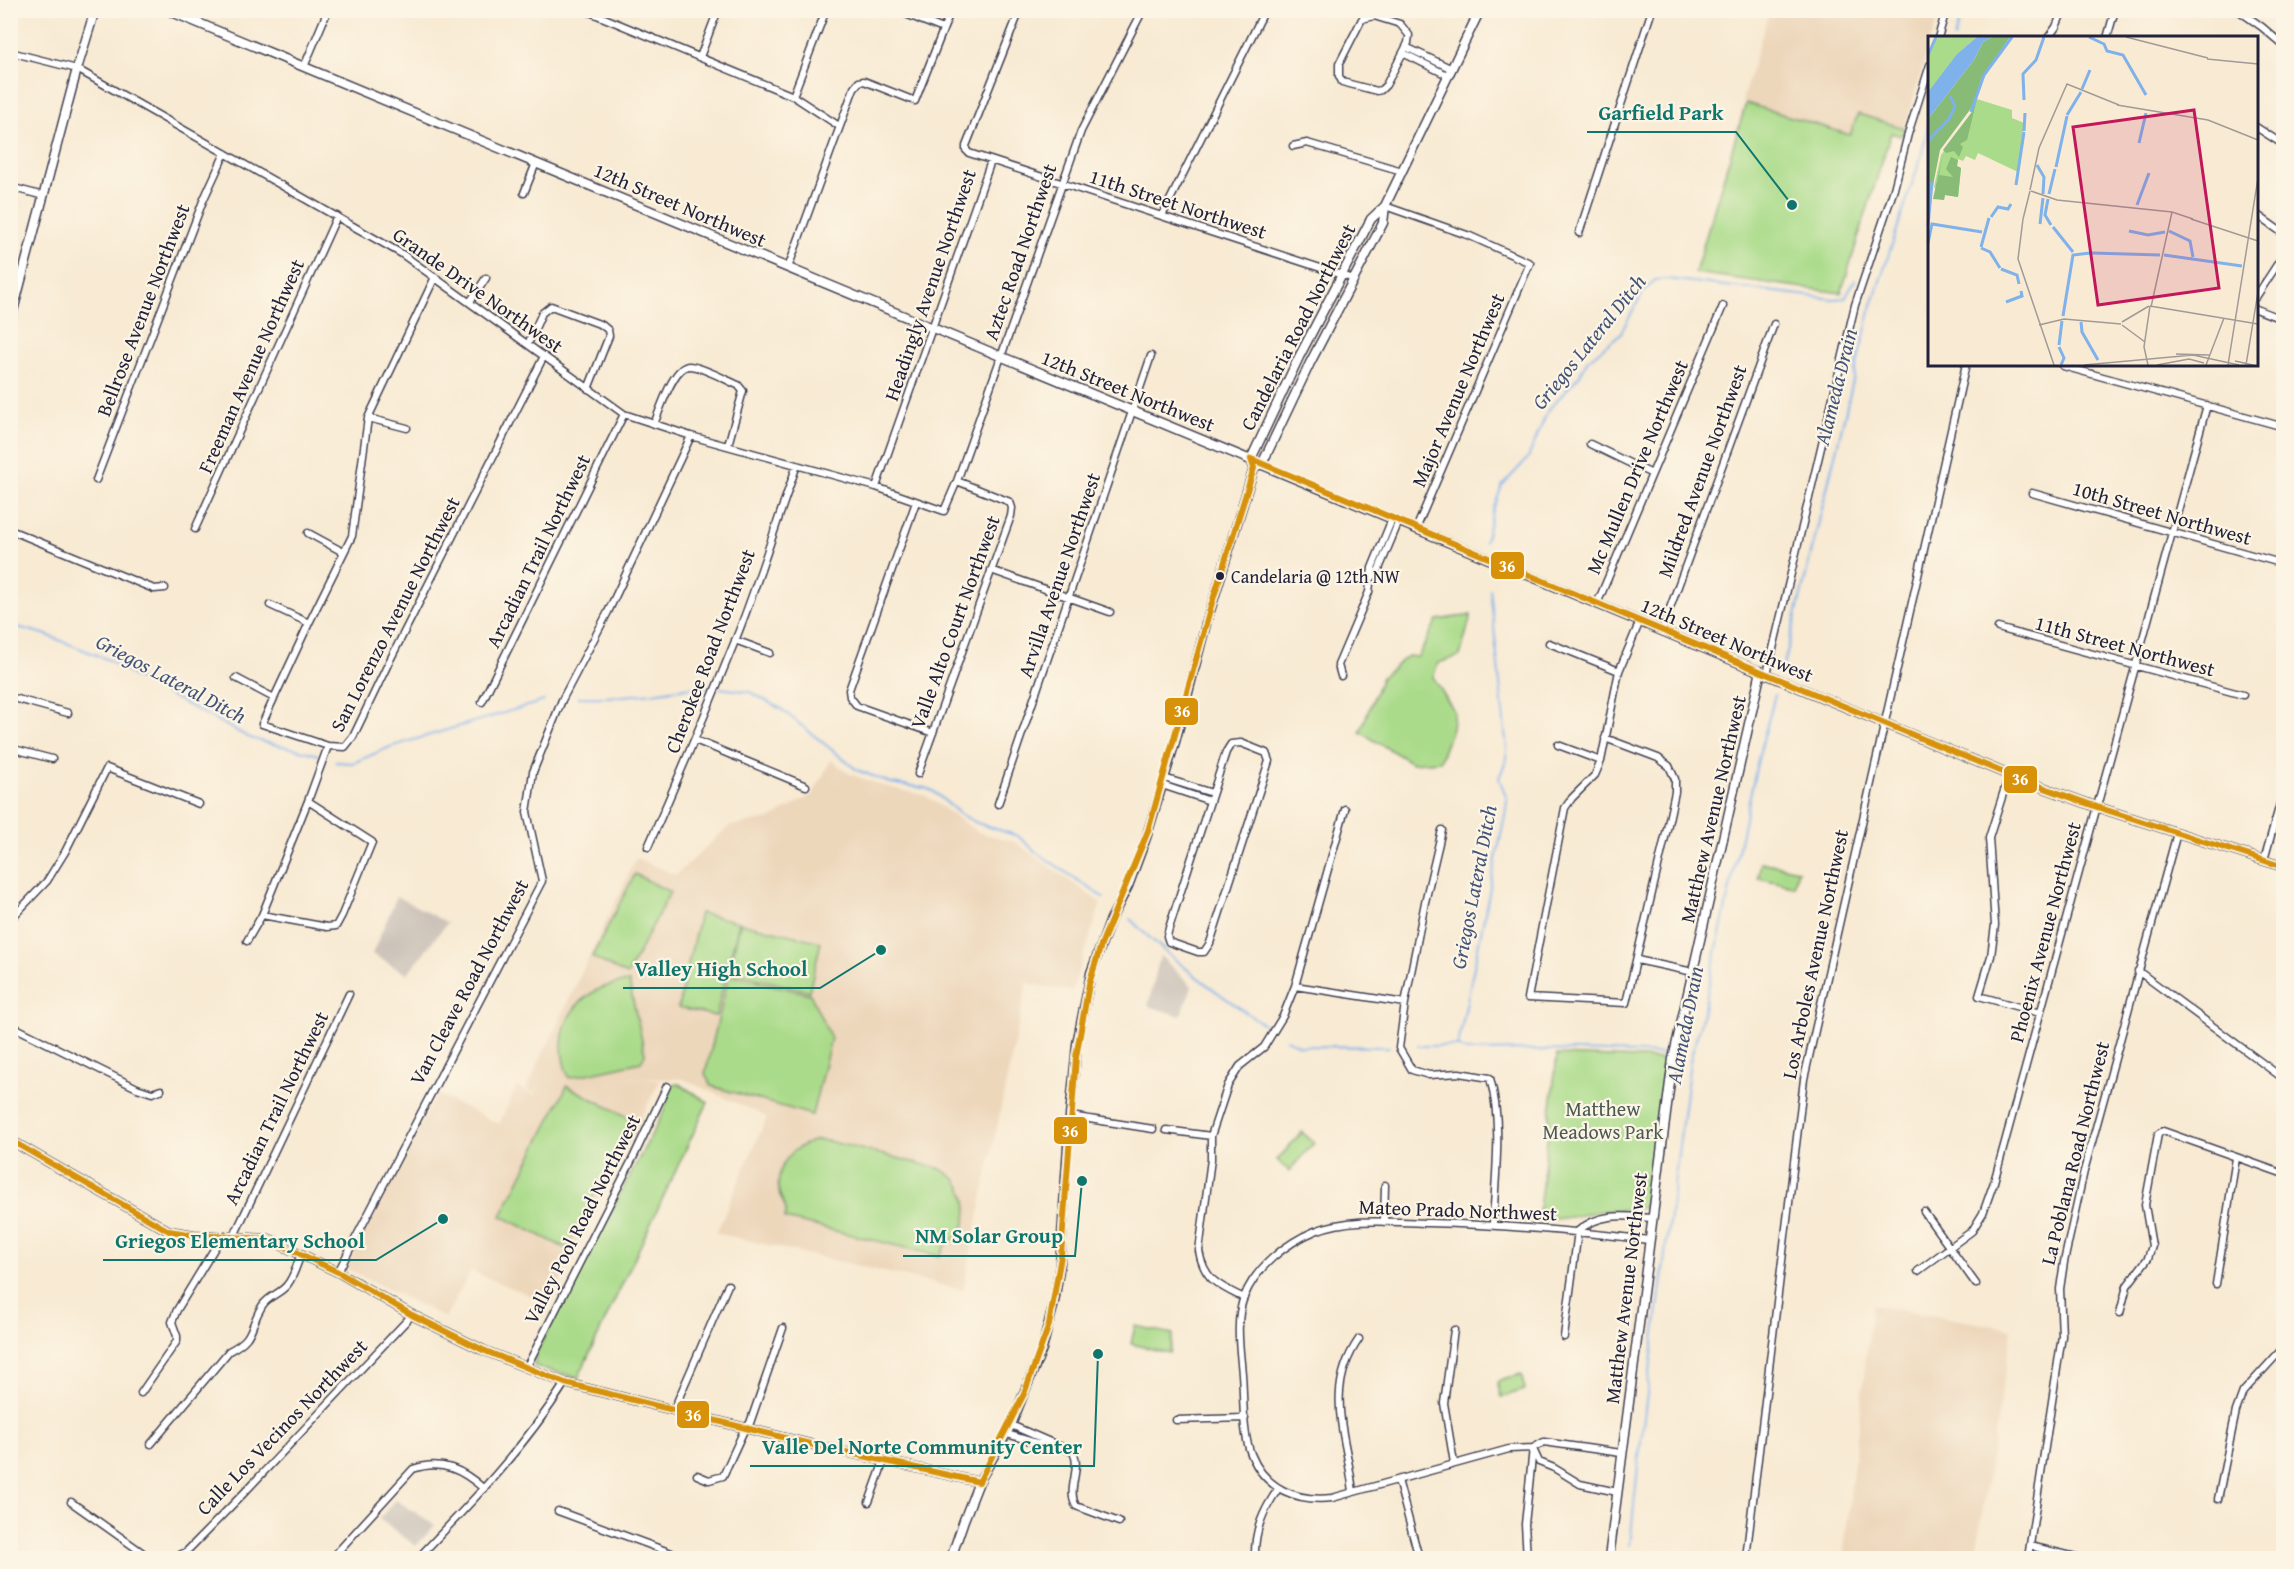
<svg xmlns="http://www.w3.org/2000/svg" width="2294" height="1569" font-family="'Gentium Book Plus',serif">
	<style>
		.built { fill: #edd7bb }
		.industrial { fill: #ccc2b9 }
		.green { fill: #aadb8a; stroke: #667e62; stroke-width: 1.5 }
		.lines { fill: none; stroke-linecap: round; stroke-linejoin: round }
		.stream { stroke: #7fb1eb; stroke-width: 2 }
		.street-casing { stroke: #424052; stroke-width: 9 }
		.secondary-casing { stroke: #424052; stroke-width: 11 }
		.street { stroke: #fff; stroke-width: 6 }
		.secondary { stroke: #fff; stroke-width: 8 }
		.bus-1-casing { stroke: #fcf5e5; stroke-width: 10 }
		.bus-1 { stroke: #d79209; stroke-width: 6 }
		.bus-dot { fill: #22223b; stroke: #fcf5e5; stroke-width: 2 }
		.labels { text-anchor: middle; stroke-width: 4.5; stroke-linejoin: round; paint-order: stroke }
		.bus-label { font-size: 18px; fill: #22223b; stroke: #fcf5e5; text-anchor: start }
		.street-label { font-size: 20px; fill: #22223b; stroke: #fcf5e5 }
		.park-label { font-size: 20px; fill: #4b5a53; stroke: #fcf5e5 }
		.water-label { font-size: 21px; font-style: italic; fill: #435479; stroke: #fcf5e5 }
		.inset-river { fill: none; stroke: #7fb1eb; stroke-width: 3 }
		.inset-road { fill: none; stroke: #a29a96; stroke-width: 1.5 }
		.view { fill: #c2185b; fill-opacity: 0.15; stroke: #c2185b; stroke-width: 3 }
		.inset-edge { fill: none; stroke: #22223b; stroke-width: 3 }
		.leader { fill: none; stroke: #0f766e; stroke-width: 2 }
		.callout-dot { fill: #0f766e; stroke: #fcf5e5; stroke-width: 2 }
		.callout-label { font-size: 21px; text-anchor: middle; font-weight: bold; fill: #0f766e; stroke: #fcf5e5; stroke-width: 4.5; stroke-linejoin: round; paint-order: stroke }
		.line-badge { stroke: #fcf5e5; stroke-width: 2 }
		.badge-label { font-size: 16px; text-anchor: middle; font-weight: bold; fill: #fff }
	</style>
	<rect width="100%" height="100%" fill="#fcf5e5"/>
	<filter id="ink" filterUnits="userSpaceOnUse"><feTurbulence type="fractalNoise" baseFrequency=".0167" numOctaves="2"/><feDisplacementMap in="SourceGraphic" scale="12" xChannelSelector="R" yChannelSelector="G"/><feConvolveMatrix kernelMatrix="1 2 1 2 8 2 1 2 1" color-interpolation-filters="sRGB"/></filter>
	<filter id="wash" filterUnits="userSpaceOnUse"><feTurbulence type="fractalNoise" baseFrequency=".008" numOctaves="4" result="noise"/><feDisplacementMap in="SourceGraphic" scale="24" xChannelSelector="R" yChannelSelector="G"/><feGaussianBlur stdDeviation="1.35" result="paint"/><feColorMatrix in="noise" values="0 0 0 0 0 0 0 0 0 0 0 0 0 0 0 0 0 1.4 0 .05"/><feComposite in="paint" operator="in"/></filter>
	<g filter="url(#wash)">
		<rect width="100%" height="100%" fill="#f8ead3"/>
		<path class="built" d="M 1769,11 L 1940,11 L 1932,37 L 1930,38 L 1929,46 L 1904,129 L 1859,114 L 1852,135 L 1742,101 Z
			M 831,760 L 850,774 L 880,785 L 926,796 L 978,832 L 1015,842 L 1101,903 L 1072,991 L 1027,983 L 963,1290 L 716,1233 L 767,1117 L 683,1079 L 616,1078 L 660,1080 L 549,1303 L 471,1271 L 445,1318 L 346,1268 L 437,1094 L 499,1124 L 517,1087 L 534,1095 L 539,1085 L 534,1093 L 526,1090 L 636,858 L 676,875 L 729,826 L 770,819 L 813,794 Z
			M 1872,1305 L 2012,1329 L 1975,1558 L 1843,1558 Z"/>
		<path class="industrial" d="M 397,896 L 447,923 L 407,974 L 372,954 Z
			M 1160,956 L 1192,986 L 1181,1016 L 1148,1006 Z
			M 396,1500 L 435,1525 L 416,1546 L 379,1519 Z"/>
		<path class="green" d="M 1746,103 L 1850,135 L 1858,114 L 1904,128 L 1901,136 L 1891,133 L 1841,293 L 1695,273 Z
			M 1471,615 L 1460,656 L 1438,663 L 1433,677 L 1454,711 L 1452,728 L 1440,761 L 1412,763 L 1360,732 L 1382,677 L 1408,656 L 1418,657 L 1437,620 Z
			M 1761,862 L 1798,870 L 1794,886 L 1758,878 Z
			M 635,874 L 670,892 L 627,975 L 592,957 Z
			M 700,913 L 739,922 L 716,1016 L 678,1008 Z
			M 740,923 L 821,942 L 809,991 L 729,972 Z
			M 729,975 L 810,994 L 831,1038 L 812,1115 L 711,1086 L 705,1074 Z
			M 629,982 L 645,1054 L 641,1062 L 569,1078 C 548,1030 576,985 629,982 Z
			M 1557,1055 L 1665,1059 L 1645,1207 C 1634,1210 1624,1209 1612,1210 C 1587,1212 1564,1221 1538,1219 Z
			M 679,1084 L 708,1102 L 578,1378 L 534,1366 L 536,1353 L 664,1111 L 671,1085 Z
			M 567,1086 L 632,1119 L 567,1249 L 501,1216 Z
			M 1302,1132 L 1314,1143 L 1289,1171 L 1277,1160 Z
			M 817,1140 L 828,1141 L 941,1169 C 946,1173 953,1176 957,1181 C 969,1196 971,1220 958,1235 C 951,1243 943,1245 940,1256 L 785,1219 C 788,1205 782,1204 779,1192 C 775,1165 792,1146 817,1140 Z
			M 1135,1326 L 1173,1334 L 1169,1353 L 1131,1344 Z
			M 1521,1374 L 1525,1390 L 1501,1397 L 1497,1382 Z"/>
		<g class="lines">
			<path class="stream" d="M 1954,38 L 1963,10
				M 1485,542 L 1494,507 L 1502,486 L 1528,458 L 1548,410 L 1580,375 L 1587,361 L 1620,334 L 1644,291 L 1655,280 L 1667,279 L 1834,299 L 1845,298 L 1855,280
				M 10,625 L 44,634 L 109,660 L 133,676 L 248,737 C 271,746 295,747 318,755
				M 1784,665 L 1870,311 L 1921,157 L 1930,119
				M 720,688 L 750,692 L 781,709 L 857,770 L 891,783 L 925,788 L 933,791 L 960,814 L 977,823 L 1018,836 L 1036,852 L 1104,898
				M 578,697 C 603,698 628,696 653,693 C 672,691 689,685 709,687
				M 335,762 L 353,763 L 390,747 L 544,701
				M 1130,919 C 1171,960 1216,993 1265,1025
				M 1286,1039 L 1301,1046 L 1389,1047
				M 1418,1046 L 1457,1046 L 1458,1045 L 1506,810 L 1507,799 L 1499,778 L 1507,759 L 1507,750 L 1490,589
				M 1457,1046 L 1466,1051 L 1545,1050 L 1668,1054
				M 1630,1545 L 1639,1456 L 1690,1061 L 1702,1017 L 1758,759 L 1775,695"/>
		</g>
	</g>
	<g filter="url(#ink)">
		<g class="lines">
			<g class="street-casing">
				<path id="street" d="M 585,10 L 793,96 L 839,126
					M 896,10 L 943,29
					M 1020,10 L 966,146 L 966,150 L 969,153 L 1354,279
					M 2238,10 L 2262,27 L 2284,46
					M 1374,16 L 1400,24 L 1409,35 L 1408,43 L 1386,85 L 1381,90 L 1377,91 L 1342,82 L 1339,76 L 1339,64 L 1362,19 Z
					M 1938,38 L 1946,10
					M 2048,38 L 2056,27 L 2063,10
					M 2107,38 L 2115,10
					M 1406,47 L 1452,69
					M 10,52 L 77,69 L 402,254 L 624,414 L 691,436 L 876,487 L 944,511 L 957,481 L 1081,131 L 1143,10
					M 1403,53 L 1449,76
					M 700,57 L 718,10
					M 304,67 L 328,10
					M 793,96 L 826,10
					M 2256,127 L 2284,145
					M 1293,146 L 1307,143 L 1402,171
					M 10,187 L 44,196
					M 524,193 L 536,163
					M 1385,206 L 1470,236 L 1530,263 L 1416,529
					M 2256,214 L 2284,234
					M 1162,216 L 1265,10
					M 1579,233 L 1652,10
					M 788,268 L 854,88 L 859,82 L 864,81 L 915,101 L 951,10
					M 2256,297 L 2284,254
					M 470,302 L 486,278
					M 2256,309 L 2284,320
					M 528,344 L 542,313 L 551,306 L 602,325 L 608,330 L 609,336 L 588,389
					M 2063,366 L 2284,427
					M 368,418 L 407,428
					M 654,424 C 660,411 673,366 689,366 C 701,366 726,380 738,385 L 743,391 L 728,445
					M 1590,444 L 1652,474
					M 96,480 L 203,201 L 225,153
					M 876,487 L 991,161
					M 2032,493 L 2284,564
					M 916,502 L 849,690 L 850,697 L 857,706 L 933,733
					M 195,529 L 337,216
					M 10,530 L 154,589 L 165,588
					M 308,533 L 343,552
					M 991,570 L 1110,612
					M 1371,579 L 1379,569 L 1399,521
					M 1597,604 L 1723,306
					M 270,605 L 309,623
					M 1998,628 L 2243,695
					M 1662,630 L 1774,324
					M 735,640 L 770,653
					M 1549,643 L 1619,671
					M 1767,674 L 1855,305 L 1894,189 L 1908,134 L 1930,65
					M 1341,676 L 1338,665 L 1369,592 L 1372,568 L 1392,519
					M 236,678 L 274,698
					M 10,697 L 68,713
					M 482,702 L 624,414
					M 1605,738 L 1658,758 L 1669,766 L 1675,779 L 1675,792 L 1667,829 L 1626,1003 L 1528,998 L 1565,808 L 1572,798 L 1595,775 L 1601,761 L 1619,671 L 1640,621
					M 695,740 L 806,786
					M 1241,743 L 1266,753 L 1269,761 L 1210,943 L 1204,952 L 1198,952 L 1169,942 L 1167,936 L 1169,928 L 1226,752 L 1231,744 Z
					M 1558,745 L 1601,761
					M 328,746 L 262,724 L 309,623 L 352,536 L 368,418 L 435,277
					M 10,748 L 52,759
					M 918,774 L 1011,516 L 1012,508 L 1010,502 L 957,481
					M 2009,775 L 1989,838 L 1995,925 L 1991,956 L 1979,996 L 2040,1013
					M 1164,778 L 1212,793
					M 1162,785 L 1210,801
					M 998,804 L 1151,356
					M 1442,830 L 1425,902 L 1405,1003 L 1399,1048 L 1412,1070 L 1429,1075 L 1459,1073 L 1490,1078 C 1503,1124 1495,1177 1493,1224
					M 648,847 C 678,779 707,710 735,641 C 758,584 776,523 797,465
					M 2264,860 L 2284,790
					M 262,915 L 327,927 L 336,926 L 342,915 L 372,842 L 308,801
					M 10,920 L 47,881 L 65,852 L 107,768 L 199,804
					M 247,941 L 262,915 L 308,801 L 328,746 L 345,747 L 353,737 L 388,664 L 544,356
					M 1637,960 L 1693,972
					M 2138,971 L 2284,1079
					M 1295,986 L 1405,1003
					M 10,1025 L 137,1088 L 152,1093 L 161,1090
					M 1070,1116 L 1153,1129
					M 1166,1130 L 1211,1136
					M 1924,1212 L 1976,1284
					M 1384,1222 L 1385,1185
					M 1578,1231 C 1600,1212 1624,1216 1652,1218
					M 234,1236 L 349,994
					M 1918,1271 L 1972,1231 L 1983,1213 L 1994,1182 L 2207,405
					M 338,1272 L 542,881 L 527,812 L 533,772 L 562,700 L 608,612 L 691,436
					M 2216,1284 L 2236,1158
					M 1244,1298 C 1219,1286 1204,1280 1199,1251 L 1211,1159 L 1211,1136 L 1228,1085 L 1240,1066 L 1264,1047 L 1283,1016 L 1295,986 L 1345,809
					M 2120,1313 L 2127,1286 L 2148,1258 L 2152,1246 L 2145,1205 L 2158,1134 L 2163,1131 L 2284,1174
					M 1564,1337 L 1578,1231
					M 526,1368 L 634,1156 L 667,1086
					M 141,1393 L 177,1341 L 177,1336 L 172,1322 L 177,1310 L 222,1236
					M 674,1409 L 728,1285
					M 1176,1420 L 1245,1418
					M 1011,1425 L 1073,1452 C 1082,1469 1066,1489 1076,1506 L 1119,1522
					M 1007,1434 L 1040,1444 L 1051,1444
					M 151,1444 L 229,1351 C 256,1337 248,1329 262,1306 C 268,1296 280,1294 287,1285 C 294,1277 297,1264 301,1254
					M 1533,1449 L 1539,1462 L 1554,1468 L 1580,1484 L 1617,1492
					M 1621,1453 L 1544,1442 L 1533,1448 L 1509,1449 L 1332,1498 C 1297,1502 1265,1489 1251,1454 C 1242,1432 1244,1398 1242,1374 C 1240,1350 1235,1320 1244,1297 C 1256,1267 1286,1243 1315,1231 C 1350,1217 1391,1222 1428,1223 C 1502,1225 1575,1231 1649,1240
					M 1454,1463 L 1444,1403 L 1454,1330
					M 697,1475 L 709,1480 L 723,1476 L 745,1428 L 750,1423 L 783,1328
					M 1398,1480 L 1419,1558
					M 1353,1492 C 1347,1436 1323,1391 1359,1339
					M 2218,1499 L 2236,1411 L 2243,1392 L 2284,1347
					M 71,1502 L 150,1558 L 155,1558
					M 869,1502 L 884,1461
					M 558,1511 L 685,1558
					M 2030,1546 L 2080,1558
					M 1610,1556 L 1625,1558
					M 173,1558 L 186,1552 L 242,1495 L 412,1315
					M 332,1558 L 413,1469 C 442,1459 463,1470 484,1489
					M 418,1558 C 471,1503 524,1448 565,1383
					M 1255,1558 C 1254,1531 1263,1511 1278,1489
					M 1527,1558 L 1525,1524 L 1533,1448
					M 1746,1558 L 1804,1079 L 1966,364
					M 2028,1558 L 2062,1336 L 2060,1289 L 2064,1262 L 2084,1171 L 2177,833"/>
			</g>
			<g class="secondary-casing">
				<path id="secondary" d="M 167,10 L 2009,775 L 2097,807 L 2284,867
					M 10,322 L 77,69 L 95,10
					M 1257,466 L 1262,464 L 1310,363 L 1383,223 L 1385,206 L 1480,10
					M 10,1140 L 169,1231 L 194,1235 L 269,1239 L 338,1272 L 412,1315 L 483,1350 L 565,1383 L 814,1445 L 979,1482
					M 951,1558 L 964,1520 L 979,1482 L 1011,1425 L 1042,1349 L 1054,1303 L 1060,1264 L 1070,1116 L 1077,1044 L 1091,973 L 1111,919 L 1128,886 L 1147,835 L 1175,742 L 1206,624 L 1254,468 L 1251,459 L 1299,357 L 1371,219 L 1385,206
					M 1609,1558 L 1673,1059 L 1761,671"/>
			</g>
			<use href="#street" class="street"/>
			<use href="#secondary" class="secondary"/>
			<g class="bus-1-casing">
				<path id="bus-1" d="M 1251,459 L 2009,775 L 2097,807 L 2284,867
					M 10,1140 L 169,1231 L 194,1235 L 269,1239 L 338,1272 L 412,1315 L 483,1350 L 565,1383 L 814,1445 L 979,1482 L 1024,1394 L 1049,1325 L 1061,1256 L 1076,1057 L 1089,984 L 1101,945 L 1148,831 L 1211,606 L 1254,468 L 1251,459"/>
			</g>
			<use href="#bus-1" class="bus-1"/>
		</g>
	</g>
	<circle class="bus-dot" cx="1220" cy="576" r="5"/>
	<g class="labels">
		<g class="bus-label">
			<text x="1231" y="583">Candelaria @ 12th NW</text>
		</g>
		<g class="street-label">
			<text transform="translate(1178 204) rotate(18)" y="7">11th Street Northwest</text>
			<text transform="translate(680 205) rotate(23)" y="7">12th Street Northwest</text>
			<text transform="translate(1020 252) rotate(-71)" y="7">Aztec Road Northwest</text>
			<text transform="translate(930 285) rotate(-71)" y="7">Headingly Avenue Northwest</text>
			<text transform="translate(478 290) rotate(35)" y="7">Grande Drive Northwest</text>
			<text transform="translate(143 310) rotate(-69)" y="7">Bellrose Avenue Northwest</text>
			<text transform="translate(1298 327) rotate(-63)" y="7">Candelaria Road Northwest</text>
			<text transform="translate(251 366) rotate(-66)" y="7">Freeman Avenue Northwest</text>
			<text transform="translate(1458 390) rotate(-67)" y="7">Major Avenue Northwest</text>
			<text transform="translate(1128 391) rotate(22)" y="7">12th Street Northwest</text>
			<text transform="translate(1637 467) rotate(-67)" y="7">Mc Mullen Drive Northwest</text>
			<text transform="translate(1702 471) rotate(-70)" y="7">Mildred Avenue Northwest</text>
			<text transform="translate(2162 513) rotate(16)" y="7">10th Street Northwest</text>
			<text transform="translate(538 551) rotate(-64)" y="7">Arcadian Trail Northwest</text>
			<text transform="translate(1059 575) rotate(-71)" y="7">Arvilla Avenue Northwest</text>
			<text transform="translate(395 614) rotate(-63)" y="7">San Lorenzo Avenue Northwest</text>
			<text transform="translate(955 622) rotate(-70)" y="7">Valle Alto Court Northwest</text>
			<text transform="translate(1727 640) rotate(23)" y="7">12th Street Northwest</text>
			<text transform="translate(2125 646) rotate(15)" y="7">11th Street Northwest</text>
			<text transform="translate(710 651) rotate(-69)" y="7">Cherokee Road Northwest</text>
			<text transform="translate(1713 809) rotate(-77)" y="7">Matthew Avenue Northwest</text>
			<text transform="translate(2045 932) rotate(-75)" y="7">Phoenix Avenue Northwest</text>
			<text transform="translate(1815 954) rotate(-78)" y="7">Los Arboles Avenue Northwest</text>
			<text transform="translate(469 982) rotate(-62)" y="7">Van Cleave Road Northwest</text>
			<text transform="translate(276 1108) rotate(-64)" y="7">Arcadian Trail Northwest</text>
			<text transform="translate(2075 1153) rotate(-76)" y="7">La Poblana Road Northwest</text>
			<text transform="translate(1458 1210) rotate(2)" y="7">Mateo Prado Northwest</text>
			<text transform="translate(582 1219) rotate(-63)" y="7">Valley Pool Road Northwest</text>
			<text transform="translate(1626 1288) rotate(-83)" y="7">Matthew Avenue Northwest</text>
			<text transform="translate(282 1427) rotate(-46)" y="7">Calle Los Vecinos Northwest</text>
		</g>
		<g class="park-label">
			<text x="1603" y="1116">Matthew<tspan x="1603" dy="23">Meadows Park</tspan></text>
		</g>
		<g class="water-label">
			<text transform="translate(1589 342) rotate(-51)" y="7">Griegos Lateral Ditch</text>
			<text transform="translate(1836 387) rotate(-76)" y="7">Alameda Drain</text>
			<text transform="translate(171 679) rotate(28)" y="7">Griegos Lateral Ditch</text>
			<text transform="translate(1474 887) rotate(-79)" y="7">Griegos Lateral Ditch</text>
			<text transform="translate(1685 1025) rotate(-79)" y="7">Alameda Drain</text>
		</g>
	</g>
	<g transform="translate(1928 36)">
		<rect width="330" height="330" fill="#f8ead3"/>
		<path d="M 9,1 L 49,1 L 29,18 L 0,58 L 0,22 ZM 49,63 L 84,74 L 84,82 L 96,87 L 90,136 L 50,117 L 47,124 L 38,120 L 35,125 L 30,123 L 29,130 L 33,132 L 30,161 L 17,159 L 16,164 L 6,151 L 13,119 L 44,76 Z" fill="#aadb8a"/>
		<path d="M 64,1 L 82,1 L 54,41 L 44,71 L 12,114 L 0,175 L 0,83 L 46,24 L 55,6 ZM 49,63 L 39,104 L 32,108 L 35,111 L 31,121 L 26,115 L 18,117 L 15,114 L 44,76 ZM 15,118 L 11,139 L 25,141 L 18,133 L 23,121 L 30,124 L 29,130 L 33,132 L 30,161 L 17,159 L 16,164 L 5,163 Z" fill="#87bb76"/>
		<path d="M 49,1 L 64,1 L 55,6 L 46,24 L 0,83 L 1,55 L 29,18 Z" fill="#7fb1eb"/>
		<path class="inset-river" d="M 161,1 L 176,8 L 179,15 L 195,19 L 218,59M 0,19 L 8,1M 154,53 L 162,34M 96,64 L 95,38 L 108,24 L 116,1M 43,76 L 56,39 L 84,1M 139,79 L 153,56M 96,95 L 97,77M 0,105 L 21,83 L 27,70 L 22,60M 211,107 L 218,77M 109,129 L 116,141 L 115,158M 128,131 L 139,80M 88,149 L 96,96M 121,158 L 127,133M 120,163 L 117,179 L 123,189M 209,169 L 221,137M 63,181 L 70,171 L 80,173 L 83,168M 112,188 L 115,162M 0,190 L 4,146M 125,191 L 145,216M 201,195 L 220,199 L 237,196M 241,195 L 262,205 L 265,221M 0,207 L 4,188 L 54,196M 53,211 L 61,182M 53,212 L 62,216 L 72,232M 164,217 L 232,219M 236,219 L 314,230M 73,233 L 89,239 L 91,248M 78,266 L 94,260 L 93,255M 135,280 L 145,219 L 162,217M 153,286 L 154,296 L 170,324M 131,309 L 134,285M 131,311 L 136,322 L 133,329"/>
		<path class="inset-road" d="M 198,1 L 280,22M 279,23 L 330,28M 189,69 L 280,84 L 330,104M 102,154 L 111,112 L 139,48 L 191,69M 103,155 L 129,164 L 244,176 L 265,183M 95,183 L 90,223 L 126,329M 95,183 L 102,155M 263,183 L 330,205M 222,270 L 330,288M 223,271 L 244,176M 194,286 L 221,270M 111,289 L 136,283 L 193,288M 194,289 L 217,306M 248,318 L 281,319M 307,325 L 325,329M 156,329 L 265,319 L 311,329M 220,329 L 216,311 L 222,270M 229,329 L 261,323 L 276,327M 278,329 L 296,282M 300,329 L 330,142M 318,329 L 330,256"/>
		<path class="view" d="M 266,74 L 291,252 L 170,269 L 145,91 Z"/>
		<rect width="330" height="330" class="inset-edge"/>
	</g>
	<path class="leader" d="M1792 205L1736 132H1587M881 950L820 988H623M1082 1181L1075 1256H903M443 1219L376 1260H103M1098 1354L1094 1466H750"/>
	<g class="callout-dot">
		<circle cx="1792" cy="205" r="6"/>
		<circle cx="881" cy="950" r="6"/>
		<circle cx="1082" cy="1181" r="6"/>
		<circle cx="443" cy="1219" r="6"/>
		<circle cx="1098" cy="1354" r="6"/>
	</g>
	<g class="callout-label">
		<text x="1661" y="120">Garfield Park</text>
		<text x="721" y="976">Valley High School</text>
		<text x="989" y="1243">NM Solar Group</text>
		<text x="240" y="1248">Griegos Elementary School</text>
		<text x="922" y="1454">Valle Del Norte Community Center</text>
	</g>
	<g class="line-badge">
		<rect x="1490" y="551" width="35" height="29" rx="6" fill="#d79209"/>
		<rect x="1164" y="697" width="35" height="29" rx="6" fill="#d79209"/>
		<rect x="2003" y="765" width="35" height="29" rx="6" fill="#d79209"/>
		<rect x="1053" y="1116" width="35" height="29" rx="6" fill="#d79209"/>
		<rect x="676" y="1400" width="34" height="29" rx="6" fill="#d79209"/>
	</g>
	<g class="badge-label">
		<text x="1507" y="572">36</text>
		<text x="1182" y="717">36</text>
		<text x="2020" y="785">36</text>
		<text x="1070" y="1137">36</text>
		<text x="693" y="1421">36</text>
	</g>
	<rect width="2294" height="1569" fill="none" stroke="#fcf5e5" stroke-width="36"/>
</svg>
